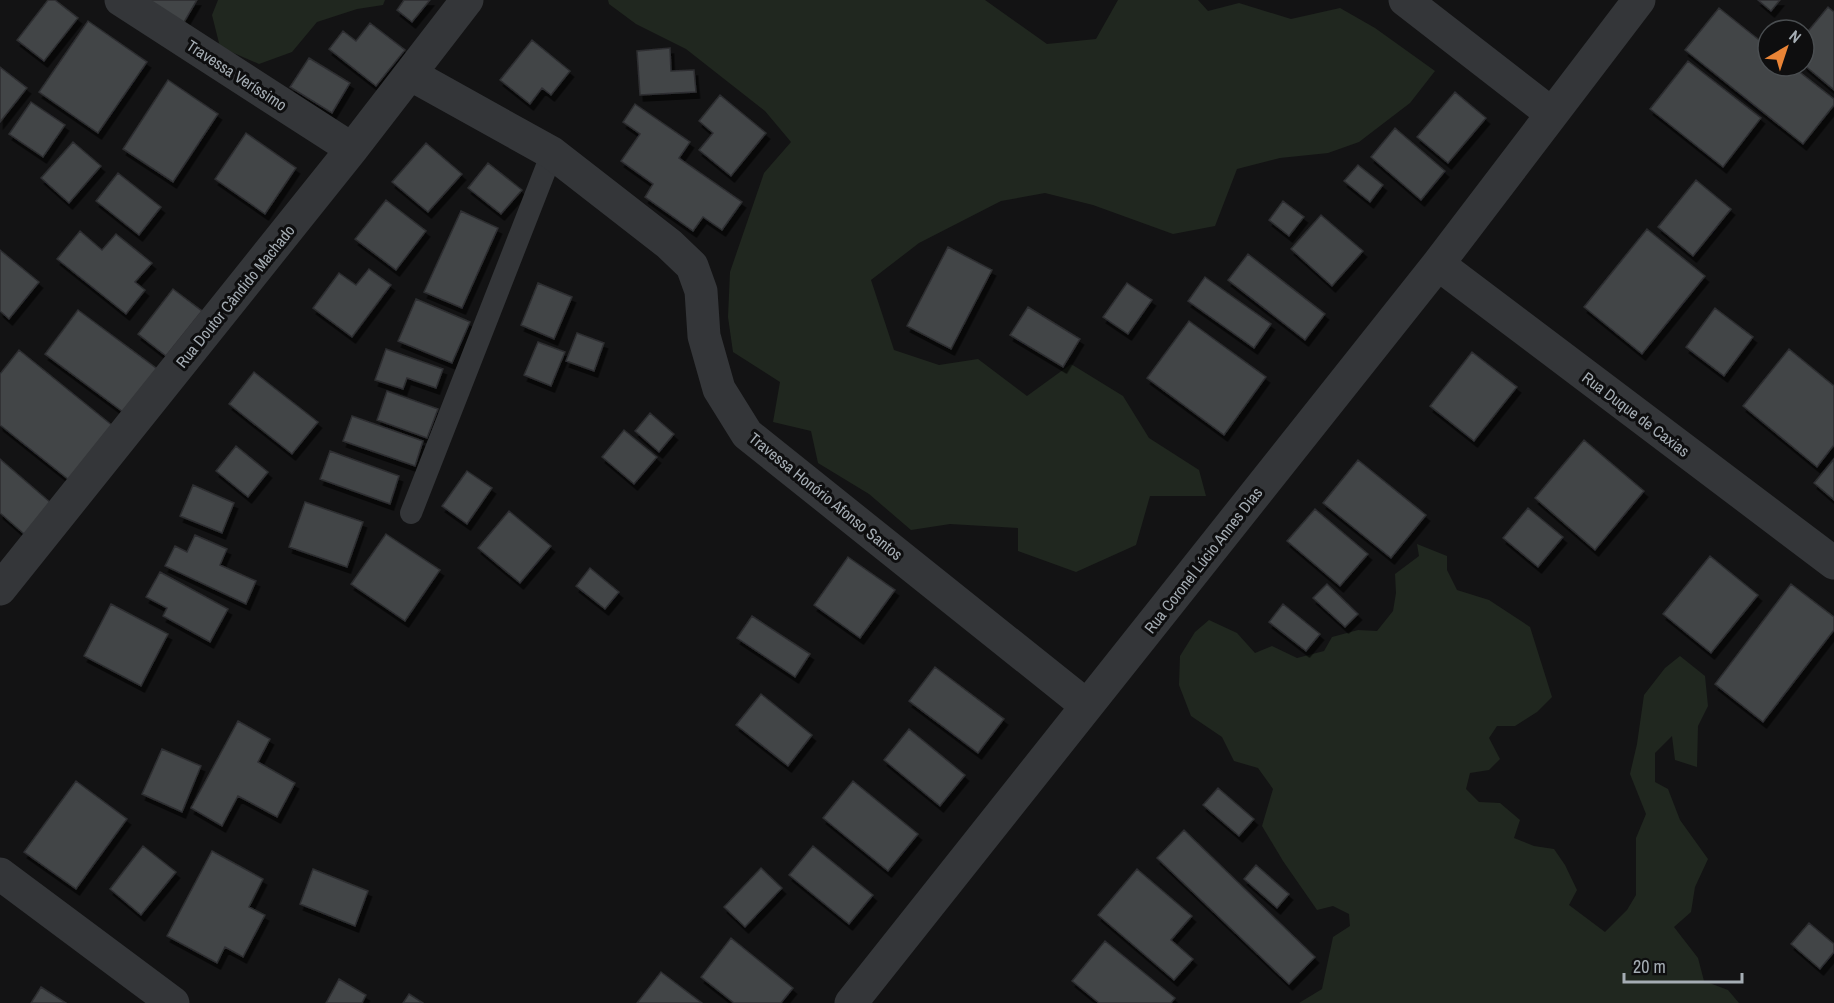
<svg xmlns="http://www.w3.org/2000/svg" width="1834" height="1003" font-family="'Archivo Narrow',sans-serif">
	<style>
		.green { fill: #20271f }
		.building { fill: #424447; stroke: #2d2e30; stroke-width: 1.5; filter: url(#shadow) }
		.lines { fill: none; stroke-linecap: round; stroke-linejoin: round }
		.lane { stroke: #343639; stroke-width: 22 }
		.street { stroke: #343639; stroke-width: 33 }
		.labels { text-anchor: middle; stroke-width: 6; stroke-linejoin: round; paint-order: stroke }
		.street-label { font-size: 16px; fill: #a5adb4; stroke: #0e0e0f }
	</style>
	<defs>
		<filter id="shadow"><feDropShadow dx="3.5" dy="6" stdDeviation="0" flood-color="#0009"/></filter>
	</defs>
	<rect width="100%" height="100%" fill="#131314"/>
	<path class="green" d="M 218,0 L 385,0 L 383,5 L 357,9 L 317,22 L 292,52 L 259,64 L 220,47 L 212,15 Z
		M 608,0 L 985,0 L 1047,44 L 1096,39 L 1118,0 L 1198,0 L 1208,11 L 1239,3 L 1291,19 L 1340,8 L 1375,28 L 1435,71 L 1410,103 L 1359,142 L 1328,153 L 1280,158 L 1237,169 L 1215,226 L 1173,234 L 1093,205 L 1045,193 L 1001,201 L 919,243 L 871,280 L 894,350 L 939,365 L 978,359 L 1027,396 L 1071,364 L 1123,396 L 1149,438 L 1199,470 L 1206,496 L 1150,496 L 1136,545 L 1076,572 L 1018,551 L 1018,528 L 950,524 L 911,530 L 869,494 L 818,463 L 811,431 L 773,422 L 780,382 L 733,352 L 728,317 L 730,272 L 764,173 L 791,142 L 765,111 L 686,49 L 636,24 L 609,4 Z
		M 1417,544 L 1447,556 L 1447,570 L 1457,590 L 1489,600 L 1530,627 L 1552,697 L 1537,712 L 1515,726 L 1497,726 L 1489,738 L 1500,759 L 1489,770 L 1470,773 L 1466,789 L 1479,802 L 1500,803 L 1520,820 L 1514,838 L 1534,846 L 1554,849 L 1565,865 L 1577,890 L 1569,905 L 1605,932 L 1627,910 L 1636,895 L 1636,838 L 1646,814 L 1630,774 L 1637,744 L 1644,695 L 1665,668 L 1680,656 L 1705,676 L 1708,706 L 1698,726 L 1697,767 L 1675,760 L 1672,736 L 1655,753 L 1655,782 L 1668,789 L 1680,820 L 1708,859 L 1695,887 L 1691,912 L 1674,927 L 1698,958 L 1704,981 L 1728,990 L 1739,1003 L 1299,1003 L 1322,989 L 1333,937 L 1350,926 L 1349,914 L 1333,906 L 1317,910 L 1283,861 L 1262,826 L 1273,789 L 1258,768 L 1234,761 L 1222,737 L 1191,716 L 1179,685 L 1180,656 L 1195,632 L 1209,620 L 1237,633 L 1255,653 L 1272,646 L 1297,658 L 1324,651 L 1332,637 L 1358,630 L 1377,631 L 1393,611 L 1396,593 L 1395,574 L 1419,556 Z"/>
	<path class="building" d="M 48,0 L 55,0 L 78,18 L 44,61 L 17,40 Z
		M 146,0 L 197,0 L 183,24 Z
		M 404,0 L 430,0 L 412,22 L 397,10 Z
		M 1758,0 L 1780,0 L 1771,11 Z
		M 1828,7 L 1834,12 L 1834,90 L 1804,65 L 1804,36 Z
		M 1719,8 L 1768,47 L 1768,66 L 1792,66 L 1834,99 L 1834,105 L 1803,144 L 1685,50 Z
		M 88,21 L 147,62 L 98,133 L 39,92 Z
		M 370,23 L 405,50 L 376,86 L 329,49 L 343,31 L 356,41 Z
		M 532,40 L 570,71 L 551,95 L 542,88 L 530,104 L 500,80 Z
		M 670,48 L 671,71 L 694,70 L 696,92 L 640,95 L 637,51 Z
		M 309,58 L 350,83 L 332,113 L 290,87 Z
		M 1688,61 L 1761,118 L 1723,167 L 1650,109 Z
		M 0,67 L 27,88 L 0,122 Z
		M 168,80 L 218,114 L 173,182 L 123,149 Z
		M 1455,92 L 1486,118 L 1448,163 L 1417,137 Z
		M 720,95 L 766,133 L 731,176 L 699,150 L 713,133 L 699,121 Z
		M 31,102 L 65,125 L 43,157 L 9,134 Z
		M 635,104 L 690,142 L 679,158 L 742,202 L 722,230 L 703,217 L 693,231 L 645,197 L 653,184 L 621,161 L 640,134 L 623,122 Z
		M 1395,128 L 1445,171 L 1421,200 L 1371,157 Z
		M 246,133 L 296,168 L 265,214 L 215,179 Z
		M 73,142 L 101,166 L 69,203 L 41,178 Z
		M 426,143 L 462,174 L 428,212 L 392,182 Z
		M 488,163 L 522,190 L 501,214 L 468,188 Z
		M 1358,165 L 1383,185 L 1370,202 L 1344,181 Z
		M 118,173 L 161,207 L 139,235 L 96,201 Z
		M 1696,180 L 1731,209 L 1693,256 L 1658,227 Z
		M 386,200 L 426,231 L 396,270 L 355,239 Z
		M 1283,201 L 1304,217 L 1289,236 L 1269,220 Z
		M 461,211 L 498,228 L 462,308 L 424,292 Z
		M 1321,215 L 1363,251 L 1332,286 L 1291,249 Z
		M 1647,229 L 1705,276 L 1642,354 L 1584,307 Z
		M 80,231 L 102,250 L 116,234 L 152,263 L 135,282 L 145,290 L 126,314 L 57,259 Z
		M 948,247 L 992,270 L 951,349 L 907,326 Z
		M 0,250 L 39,282 L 9,319 L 0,311 Z
		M 1248,254 L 1325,314 L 1305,340 L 1228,280 Z
		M 369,269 L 391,285 L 352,337 L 313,308 L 339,273 L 356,285 Z
		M 1205,277 L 1271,324 L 1254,348 L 1188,301 Z
		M 538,283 L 572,297 L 554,339 L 521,325 Z
		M 1127,283 L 1152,300 L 1128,334 L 1103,317 Z
		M 173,289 L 202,311 L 166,356 L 138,334 Z
		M 416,299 L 470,322 L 452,363 L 398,341 Z
		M 1028,307 L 1080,339 L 1063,367 L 1010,335 Z
		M 1715,308 L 1753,337 L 1724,376 L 1686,347 Z
		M 78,310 L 160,371 L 127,415 L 45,354 Z
		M 1189,321 L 1266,377 L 1224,435 L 1147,378 Z
		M 577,333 L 604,343 L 594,371 L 566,361 Z
		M 538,342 L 565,352 L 551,386 L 524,375 Z
		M 386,349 L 443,369 L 436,388 L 407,378 L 403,389 L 375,380 Z
		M 1789,349 L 1834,386 L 1834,445 L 1817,467 L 1743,406 Z
		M 19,350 L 113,426 L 69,480 L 0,425 L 0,374 Z
		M 1472,352 L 1517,387 L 1474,441 L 1430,406 Z
		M 254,372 L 318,422 L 292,454 L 229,404 Z
		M 387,391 L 438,409 L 427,438 L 377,420 Z
		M 650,413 L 674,434 L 659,452 L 635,431 Z
		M 352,416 L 423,441 L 415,466 L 343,441 Z
		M 624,430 L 657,457 L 634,484 L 602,457 Z
		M 1584,440 L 1644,491 L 1595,550 L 1535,498 Z
		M 236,446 L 268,472 L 248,497 L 216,471 Z
		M 330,451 L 399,476 L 390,504 L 320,479 Z
		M 0,459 L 58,509 L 31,540 L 0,513 Z
		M 1834,459 L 1834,500 L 1814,483 Z
		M 1358,460 L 1426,515 L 1391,558 L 1323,503 Z
		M 467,471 L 492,488 L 467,524 L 442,506 Z
		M 193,485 L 234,503 L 222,533 L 180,516 Z
		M 305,502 L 363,522 L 347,567 L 289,547 Z
		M 1528,508 L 1563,537 L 1538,567 L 1503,538 Z
		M 1315,509 L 1368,554 L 1340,586 L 1287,541 Z
		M 509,511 L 551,546 L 520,583 L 478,548 Z
		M 386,534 L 440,570 L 405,621 L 351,584 Z
		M 195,535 L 227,549 L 220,565 L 256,581 L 246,604 L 165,566 L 175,546 L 187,552 Z
		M 1710,556 L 1758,595 L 1711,653 L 1663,614 Z
		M 848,557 L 895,590 L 860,638 L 814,605 Z
		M 590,568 L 619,592 L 605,609 L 576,586 Z
		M 160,572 L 228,609 L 210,642 L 163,616 L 167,608 L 146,597 Z
		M 1327,584 L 1358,614 L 1345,627 L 1313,598 Z
		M 1791,584 L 1834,617 L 1834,630 L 1763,722 L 1715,684 Z
		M 111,604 L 168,634 L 141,686 L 84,656 Z
		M 1283,604 L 1320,634 L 1306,651 L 1269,622 Z
		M 752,616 L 810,654 L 795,677 L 737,638 Z
		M 935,667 L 1004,719 L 978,753 L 909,701 Z
		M 761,694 L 812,735 L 788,766 L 736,725 Z
		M 238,721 L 270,739 L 258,762 L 295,783 L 277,817 L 238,796 L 222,826 L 191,808 Z
		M 909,729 L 965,775 L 940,806 L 884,760 Z
		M 162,749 L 201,766 L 182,812 L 142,794 Z
		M 76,781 L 127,819 L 76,889 L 24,852 Z
		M 853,781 L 918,834 L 888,871 L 823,818 Z
		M 1218,788 L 1254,819 L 1239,836 L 1203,805 Z
		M 1184,830 L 1315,957 L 1289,984 L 1157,858 Z
		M 143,846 L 176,872 L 141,915 L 110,889 Z
		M 813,846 L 873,895 L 849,924 L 789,875 Z
		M 212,851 L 263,879 L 249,907 L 265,915 L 243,957 L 225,947 L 217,963 L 167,936 Z
		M 1256,865 L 1289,894 L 1277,908 L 1244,879 Z
		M 761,868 L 782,888 L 745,927 L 724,907 Z
		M 313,869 L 368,891 L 355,926 L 300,904 Z
		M 1137,869 L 1192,916 L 1171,940 L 1193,959 L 1174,980 L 1098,915 Z
		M 1809,923 L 1834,944 L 1834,952 L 1820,969 L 1791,944 Z
		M 731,938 L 793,988 L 781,1003 L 734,1003 L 701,977 Z
		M 1105,941 L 1175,998 L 1171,1003 L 1099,1003 L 1072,981 Z
		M 661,972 L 702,1003 L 637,1003 Z
		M 339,979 L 366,995 L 362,1003 L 326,1003 Z
		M 41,987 L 66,1003 L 31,1003 Z
		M 409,994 L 423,1003 L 403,1003 Z"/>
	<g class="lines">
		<path class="lane" d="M 411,513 L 552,153"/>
		<path class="street" d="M 121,0 L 352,149
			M 1405,0 L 1552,114
			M 410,74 L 552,153 L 669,244 L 692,266 L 701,291 L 704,336 L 719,389 L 747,434 L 1087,706
			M 1438,264 L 1834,563
			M 0,589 L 352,149 L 467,0
			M 0,874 L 173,1003
			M 851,1003 L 1438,264 L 1639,0"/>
	</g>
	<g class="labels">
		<g class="street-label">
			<text transform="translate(237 75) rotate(33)" y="6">Travessa Veríssimo</text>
			<text transform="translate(235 296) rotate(-51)" y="6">Rua Doutor Cândido Machado</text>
			<text transform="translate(1636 414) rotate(37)" y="6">Rua Duque de Caxias</text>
			<text transform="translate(826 496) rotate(39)" y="6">Travessa Honório Afonso Santos</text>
			<text transform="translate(1203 560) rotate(-52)" y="6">Rua Coronel Lúcio Annes Dias</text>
		</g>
	</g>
	<g transform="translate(1786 48) rotate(39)"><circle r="28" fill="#0e0e0f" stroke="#4a4e51" stroke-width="1.5"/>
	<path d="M0-4.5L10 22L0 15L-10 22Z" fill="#e98436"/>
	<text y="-9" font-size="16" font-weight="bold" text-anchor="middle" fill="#a5adb4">N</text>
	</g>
	<path d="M1624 973v9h118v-9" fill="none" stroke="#a5adb4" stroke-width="3"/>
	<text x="1633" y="973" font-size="18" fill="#a5adb4" stroke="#0e0e0f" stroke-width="4.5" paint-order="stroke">20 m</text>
</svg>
